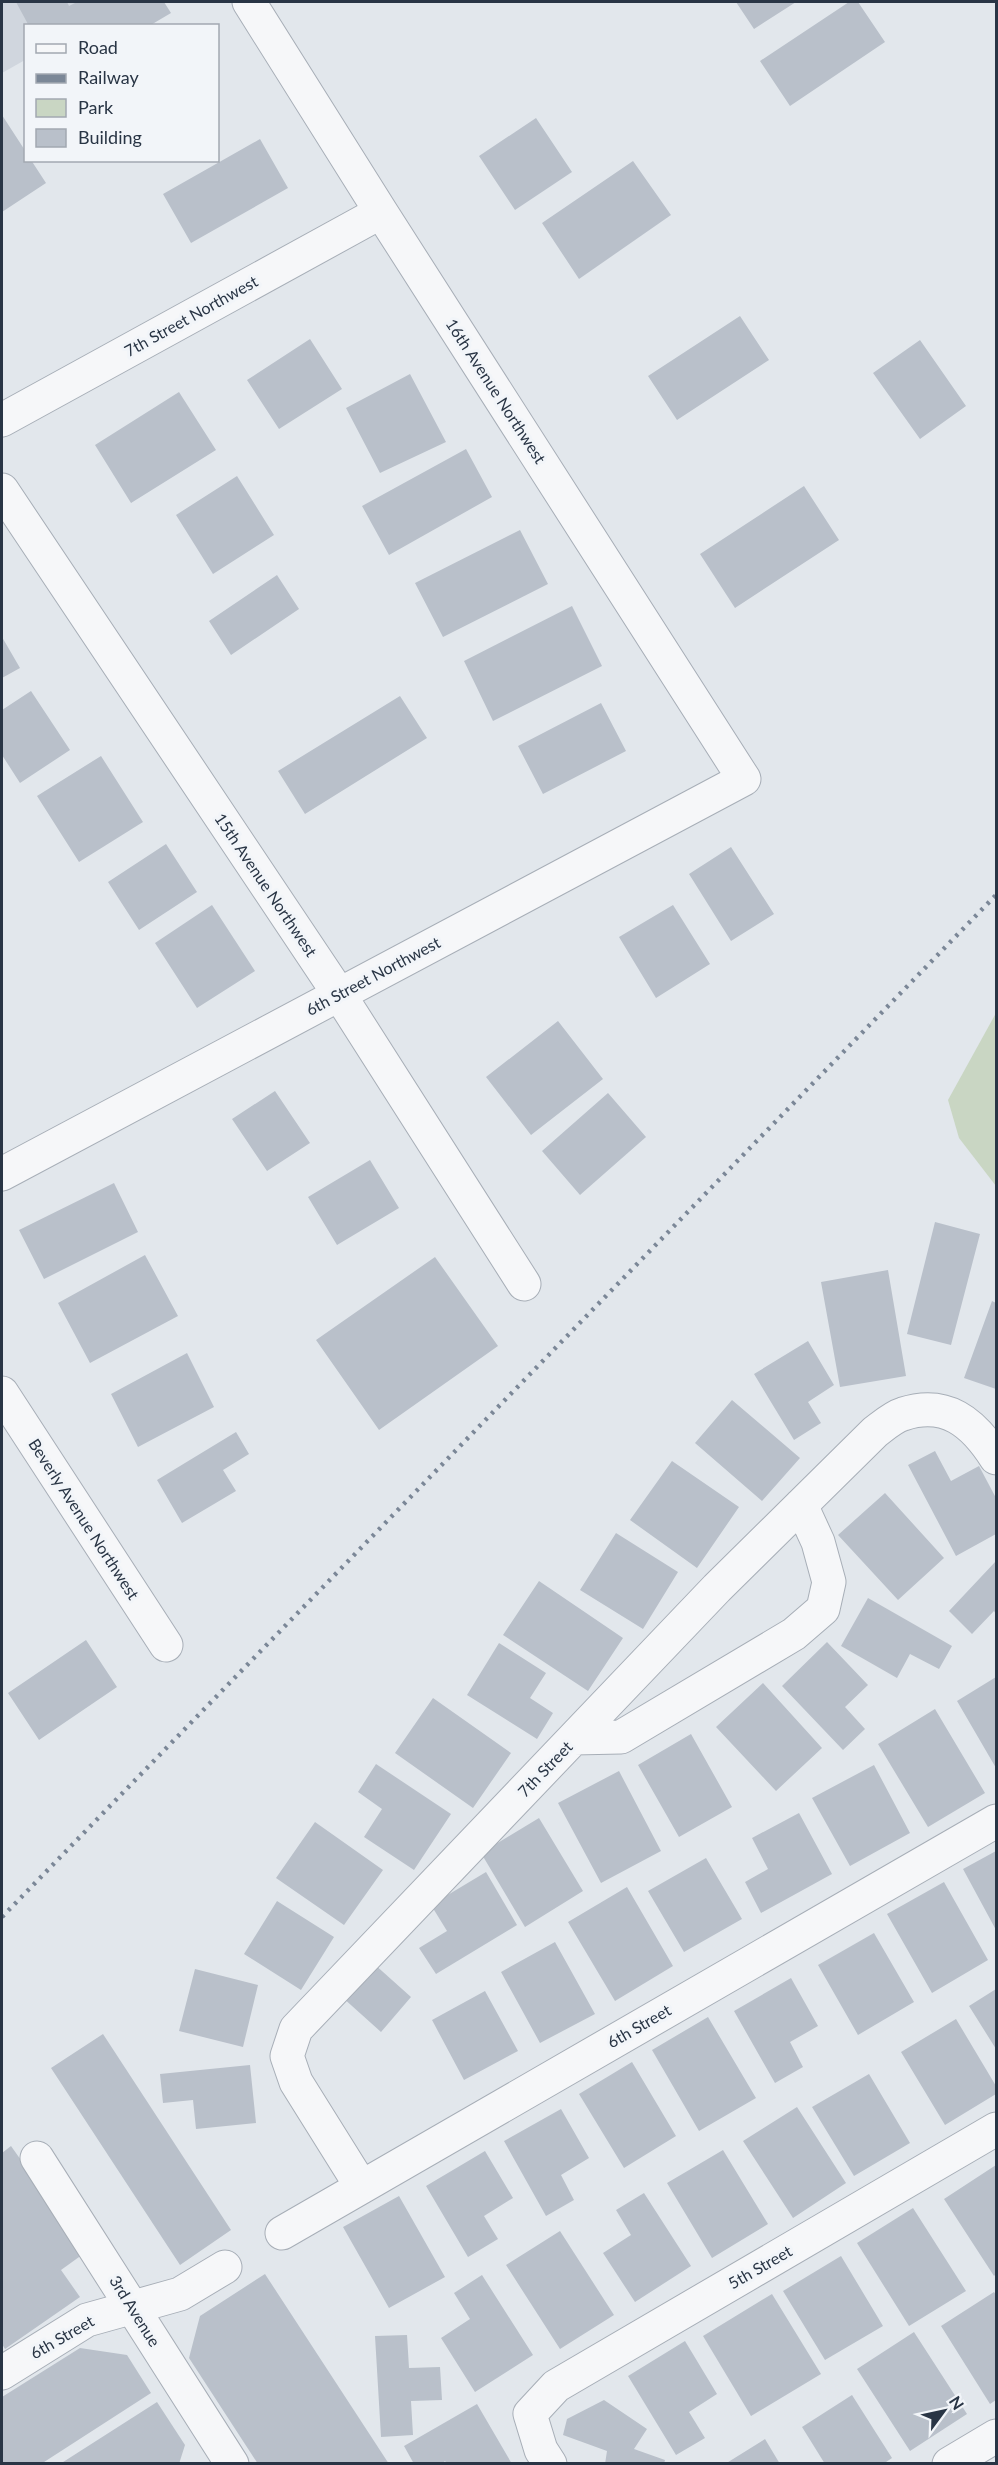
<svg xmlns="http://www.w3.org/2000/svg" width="998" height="2465" font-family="Lato,sans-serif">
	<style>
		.built { fill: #d0d6de }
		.green { fill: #c9d6c3 }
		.building { fill: #b9c0ca }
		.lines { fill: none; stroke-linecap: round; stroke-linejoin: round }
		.minor-casing { stroke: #a7aeb7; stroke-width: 35 }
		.minor { stroke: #f6f7f9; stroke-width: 33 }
		.rail { stroke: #7b8797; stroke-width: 4.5; stroke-dasharray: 3 6; stroke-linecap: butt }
		.labels { text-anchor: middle; stroke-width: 6; stroke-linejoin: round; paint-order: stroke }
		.street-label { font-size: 16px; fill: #293545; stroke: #f2f5f9 }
	</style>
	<rect width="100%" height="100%" fill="#e2e7ec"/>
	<path class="built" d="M 2,2 L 131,2 L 87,25 L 26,26 L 25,60 L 2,73 Z"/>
	<path class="green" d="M 996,1013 L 996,1186 L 959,1138 L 948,1100 Z"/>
	<path class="building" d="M 16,2 L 67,2 L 69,6 L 77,2 L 164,2 L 171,13 L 149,26 L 29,26 Z
		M 736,2 L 796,2 L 754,29 Z
		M 849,2 L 858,2 L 885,42 L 790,106 L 760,61 Z
		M 2,115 L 26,152 L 26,160 L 31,160 L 46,183 L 2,212 Z
		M 536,118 L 572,172 L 515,210 L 479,156 Z
		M 260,139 L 288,188 L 191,243 L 163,194 Z
		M 633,161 L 671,215 L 579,279 L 542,223 Z
		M 740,316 L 769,360 L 677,420 L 648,376 Z
		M 310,339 L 342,389 L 279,429 L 247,380 Z
		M 920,340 L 966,406 L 920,439 L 873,373 Z
		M 410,374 L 446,442 L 380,473 L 346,408 Z
		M 179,392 L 216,450 L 131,503 L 95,445 Z
		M 466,449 L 492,497 L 389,555 L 362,506 Z
		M 237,476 L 274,535 L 213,574 L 176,515 Z
		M 804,486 L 839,540 L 735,608 L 700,554 Z
		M 520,530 L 548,584 L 443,637 L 415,583 Z
		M 277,575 L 299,609 L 231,655 L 209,621 Z
		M 572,606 L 602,666 L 493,721 L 464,661 Z
		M 2,637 L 20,668 L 2,678 Z
		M 31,691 L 70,750 L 20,783 L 2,755 L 2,710 Z
		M 400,696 L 427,738 L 305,814 L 278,771 Z
		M 601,703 L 626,751 L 543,794 L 518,746 Z
		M 101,756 L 143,822 L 79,862 L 37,796 Z
		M 166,844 L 197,892 L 139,930 L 108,882 Z
		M 731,847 L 774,914 L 731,941 L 689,874 Z
		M 212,905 L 255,971 L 197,1008 L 155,943 Z
		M 673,905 L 710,964 L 656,998 L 619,937 Z
		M 558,1021 L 603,1079 L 531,1135 L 486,1077 Z
		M 275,1091 L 310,1143 L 267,1171 L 232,1119 Z
		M 608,1093 L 646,1137 L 580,1195 L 542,1151 Z
		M 370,1160 L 399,1208 L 337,1245 L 308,1197 Z
		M 114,1183 L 138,1232 L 44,1279 L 19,1230 Z
		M 935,1222 L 980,1234 L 951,1345 L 907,1334 Z
		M 145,1255 L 178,1316 L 90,1363 L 58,1303 Z
		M 435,1257 L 498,1346 L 379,1430 L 316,1340 Z
		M 888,1270 L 906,1376 L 840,1387 L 821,1282 Z
		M 992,1301 L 996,1303 L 996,1389 L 964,1378 Z
		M 808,1341 L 834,1385 L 808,1402 L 821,1423 L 794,1440 L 754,1374 Z
		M 187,1353 L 214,1407 L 138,1447 L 111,1394 Z
		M 732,1400 L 800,1458 L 762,1501 L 695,1443 Z
		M 236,1432 L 249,1454 L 223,1470 L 236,1491 L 182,1523 L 157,1480 Z
		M 935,1451 L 951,1481 L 979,1466 L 996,1498 L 996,1534 L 956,1556 L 908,1465 Z
		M 672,1461 L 739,1507 L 697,1568 L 630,1520 Z
		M 885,1493 L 944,1558 L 898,1600 L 838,1535 Z
		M 616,1533 L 678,1572 L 643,1629 L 580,1590 Z
		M 996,1561 L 996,1614 L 994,1611 L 972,1634 L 949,1611 Z
		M 539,1581 L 623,1638 L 588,1691 L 503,1635 Z
		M 868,1598 L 952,1646 L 939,1669 L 910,1654 L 897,1678 L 841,1646 Z
		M 86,1640 L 117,1687 L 39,1740 L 8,1693 Z
		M 827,1642 L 868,1685 L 845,1707 L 865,1729 L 843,1750 L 782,1686 Z
		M 499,1643 L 546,1673 L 530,1698 L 553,1713 L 537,1739 L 467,1695 Z
		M 996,1677 L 996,1768 L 957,1701 Z
		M 763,1683 L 822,1748 L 776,1791 L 716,1727 Z
		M 433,1698 L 511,1753 L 473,1808 L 395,1753 Z
		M 935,1709 L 985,1793 L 928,1827 L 878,1744 Z
		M 691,1734 L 732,1807 L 679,1837 L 638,1765 Z
		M 376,1764 L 451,1814 L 414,1870 L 364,1837 L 382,1809 L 358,1792 Z
		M 874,1765 L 910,1833 L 850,1866 L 812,1798 Z
		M 619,1771 L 661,1851 L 601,1883 L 558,1803 Z
		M 799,1813 L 832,1874 L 761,1913 L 745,1882 L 768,1869 L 752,1838 Z
		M 539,1818 L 583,1891 L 525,1927 L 481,1853 Z
		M 315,1822 L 383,1870 L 344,1925 L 276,1878 Z
		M 996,1851 L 996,1930 L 963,1869 Z
		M 706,1858 L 742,1919 L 684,1952 L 648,1891 Z
		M 486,1872 L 517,1925 L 436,1974 L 419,1948 L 447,1931 L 431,1905 Z
		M 944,1882 L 988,1960 L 932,1993 L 887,1914 Z
		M 627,1887 L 673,1966 L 615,2001 L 568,1922 Z
		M 277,1901 L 334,1937 L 301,1990 L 244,1954 Z
		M 874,1933 L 914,2002 L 858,2035 L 818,1965 Z
		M 555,1942 L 595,2014 L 540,2043 L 501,1972 Z
		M 373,1963 L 411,1997 L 381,2032 L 342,1997 Z
		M 195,1969 L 258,1985 L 243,2047 L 179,2031 Z
		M 791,1978 L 818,2026 L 790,2042 L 803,2067 L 775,2083 L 734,2011 Z
		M 996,1989 L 996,2049 L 969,2006 Z
		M 485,1991 L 518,2051 L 464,2080 L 432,2020 Z
		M 708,2017 L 756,2098 L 699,2131 L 652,2050 Z
		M 956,2019 L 996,2086 L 996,2094 L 945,2125 L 901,2052 Z
		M 103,2034 L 231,2230 L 180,2265 L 51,2068 Z
		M 632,2062 L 676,2136 L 624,2168 L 579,2094 Z
		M 250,2065 L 256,2123 L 196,2129 L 193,2100 L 163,2103 L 160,2074 Z
		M 869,2074 L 910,2143 L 854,2176 L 812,2107 Z
		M 797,2107 L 846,2183 L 793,2218 L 743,2141 Z
		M 561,2109 L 589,2158 L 561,2175 L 574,2200 L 546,2216 L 504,2141 Z
		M 11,2146 L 86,2252 L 61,2270 L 80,2297 L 5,2349 L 2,2344 L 2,2153 Z
		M 723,2150 L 768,2224 L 712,2258 L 667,2183 Z
		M 485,2151 L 513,2198 L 484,2216 L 498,2239 L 468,2257 L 426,2186 Z
		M 996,2165 L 996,2274 L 994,2276 L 944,2199 Z
		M 644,2193 L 691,2266 L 635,2302 L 603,2253 L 631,2235 L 616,2210 Z
		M 399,2196 L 445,2277 L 389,2308 L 343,2227 Z
		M 913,2208 L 966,2291 L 909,2326 L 857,2243 Z
		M 560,2231 L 614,2315 L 560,2349 L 506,2265 Z
		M 841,2256 L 883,2326 L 825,2360 L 783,2291 Z
		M 265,2274 L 389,2464 L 258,2464 L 189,2358 L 200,2316 Z
		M 482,2275 L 533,2355 L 475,2392 L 441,2338 L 470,2319 L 454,2293 Z
		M 994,2292 L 996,2295 L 996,2400 L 990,2404 L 941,2326 Z
		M 772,2294 L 821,2374 L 751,2416 L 703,2336 Z
		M 914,2332 L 967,2414 L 910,2451 L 857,2369 Z
		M 407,2335 L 409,2368 L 440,2367 L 442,2400 L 411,2401 L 413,2435 L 381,2437 L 375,2336 Z
		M 685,2341 L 717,2394 L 689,2412 L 705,2438 L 676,2455 L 628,2376 Z
		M 80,2348 L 127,2355 L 151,2393 L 41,2464 L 2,2464 L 2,2397 Z
		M 852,2395 L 892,2458 L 883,2464 L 825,2464 L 802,2427 Z
		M 604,2400 L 647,2429 L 634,2449 L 665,2460 L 664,2464 L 605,2464 L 607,2451 L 563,2435 L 567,2419 Z
		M 157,2402 L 185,2445 L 179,2464 L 60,2464 Z
		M 477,2404 L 512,2464 L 447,2464 L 445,2461 L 442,2464 L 414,2464 L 404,2446 Z
		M 765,2439 L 780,2464 L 725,2464 Z"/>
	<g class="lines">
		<g class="minor-casing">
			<path id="minor" d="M 2,420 L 381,212
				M 2,490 L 339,994 L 524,1284
				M 2,1174 L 744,779 L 381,212 L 249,2
				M 2,1393 L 166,1645
				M 574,1738 L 621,1737 L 794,1634 L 823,1609 L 829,1582 L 818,1542 L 801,1505
				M 37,2158 L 232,2464
				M 361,2186 L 296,2082 L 287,2056 L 296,2029 L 717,1588 L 875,1432 C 883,1426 893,1417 903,1414 C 946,1400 973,1422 996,1458
				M 282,2233 L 996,1821
				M 2,2373 L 87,2320 L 180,2294 L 225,2267
				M 550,2464 L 541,2450 L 530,2414 L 556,2386 L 996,2129
				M 949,2464 L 996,2436"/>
		</g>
		<use href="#minor" class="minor"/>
		<path class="rail" d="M 2,1917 L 996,895"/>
	</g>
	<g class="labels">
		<g class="street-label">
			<text transform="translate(191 316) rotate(-29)" y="6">7th Street Northwest</text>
			<text transform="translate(496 391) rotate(57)" y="6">16th Avenue Northwest</text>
			<text transform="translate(266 885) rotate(56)" y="6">15th Avenue Northwest</text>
			<text transform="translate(373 976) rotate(-28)" y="6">6th Street Northwest</text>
			<text transform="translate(84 1519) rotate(57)" y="6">Beverly Avenue Northwest</text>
			<text transform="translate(545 1769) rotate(-46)" y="6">7th Street</text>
			<text transform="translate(639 2026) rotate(-30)" y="6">6th Street</text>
			<text transform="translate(760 2267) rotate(-30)" y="6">5th Street</text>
			<text transform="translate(135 2311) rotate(58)" y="6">3rd Avenue</text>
			<text transform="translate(62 2337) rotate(-30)" y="6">6th Street</text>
		</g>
	</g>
	<rect width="998" height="2465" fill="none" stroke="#293545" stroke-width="6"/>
	<rect x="24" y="24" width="195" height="138" fill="#f2f5f9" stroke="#a2a8b1" stroke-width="1.5"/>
	<rect x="36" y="44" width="30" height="9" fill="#f6f7f9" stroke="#a2a8b1" stroke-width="1.5"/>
	<text x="78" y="54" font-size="18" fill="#293545">Road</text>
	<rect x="36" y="74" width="30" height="9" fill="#7b8797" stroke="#a2a8b1" stroke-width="1.5"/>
	<text x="78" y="84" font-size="18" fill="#293545">Railway</text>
	<rect x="36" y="99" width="30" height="18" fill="#c9d6c3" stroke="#a2a8b1" stroke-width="1.5"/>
	<text x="78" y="114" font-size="18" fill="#293545">Park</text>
	<rect x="36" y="129" width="30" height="18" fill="#b9c0ca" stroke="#a2a8b1" stroke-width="1.5"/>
	<text x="78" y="144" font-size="18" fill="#293545">Building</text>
	<g transform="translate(944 2411) rotate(57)" stroke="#f2f5f9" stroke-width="4.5" paint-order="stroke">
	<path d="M0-4.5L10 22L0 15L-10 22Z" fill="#293545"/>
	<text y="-9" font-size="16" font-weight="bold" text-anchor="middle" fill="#293545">N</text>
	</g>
</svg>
